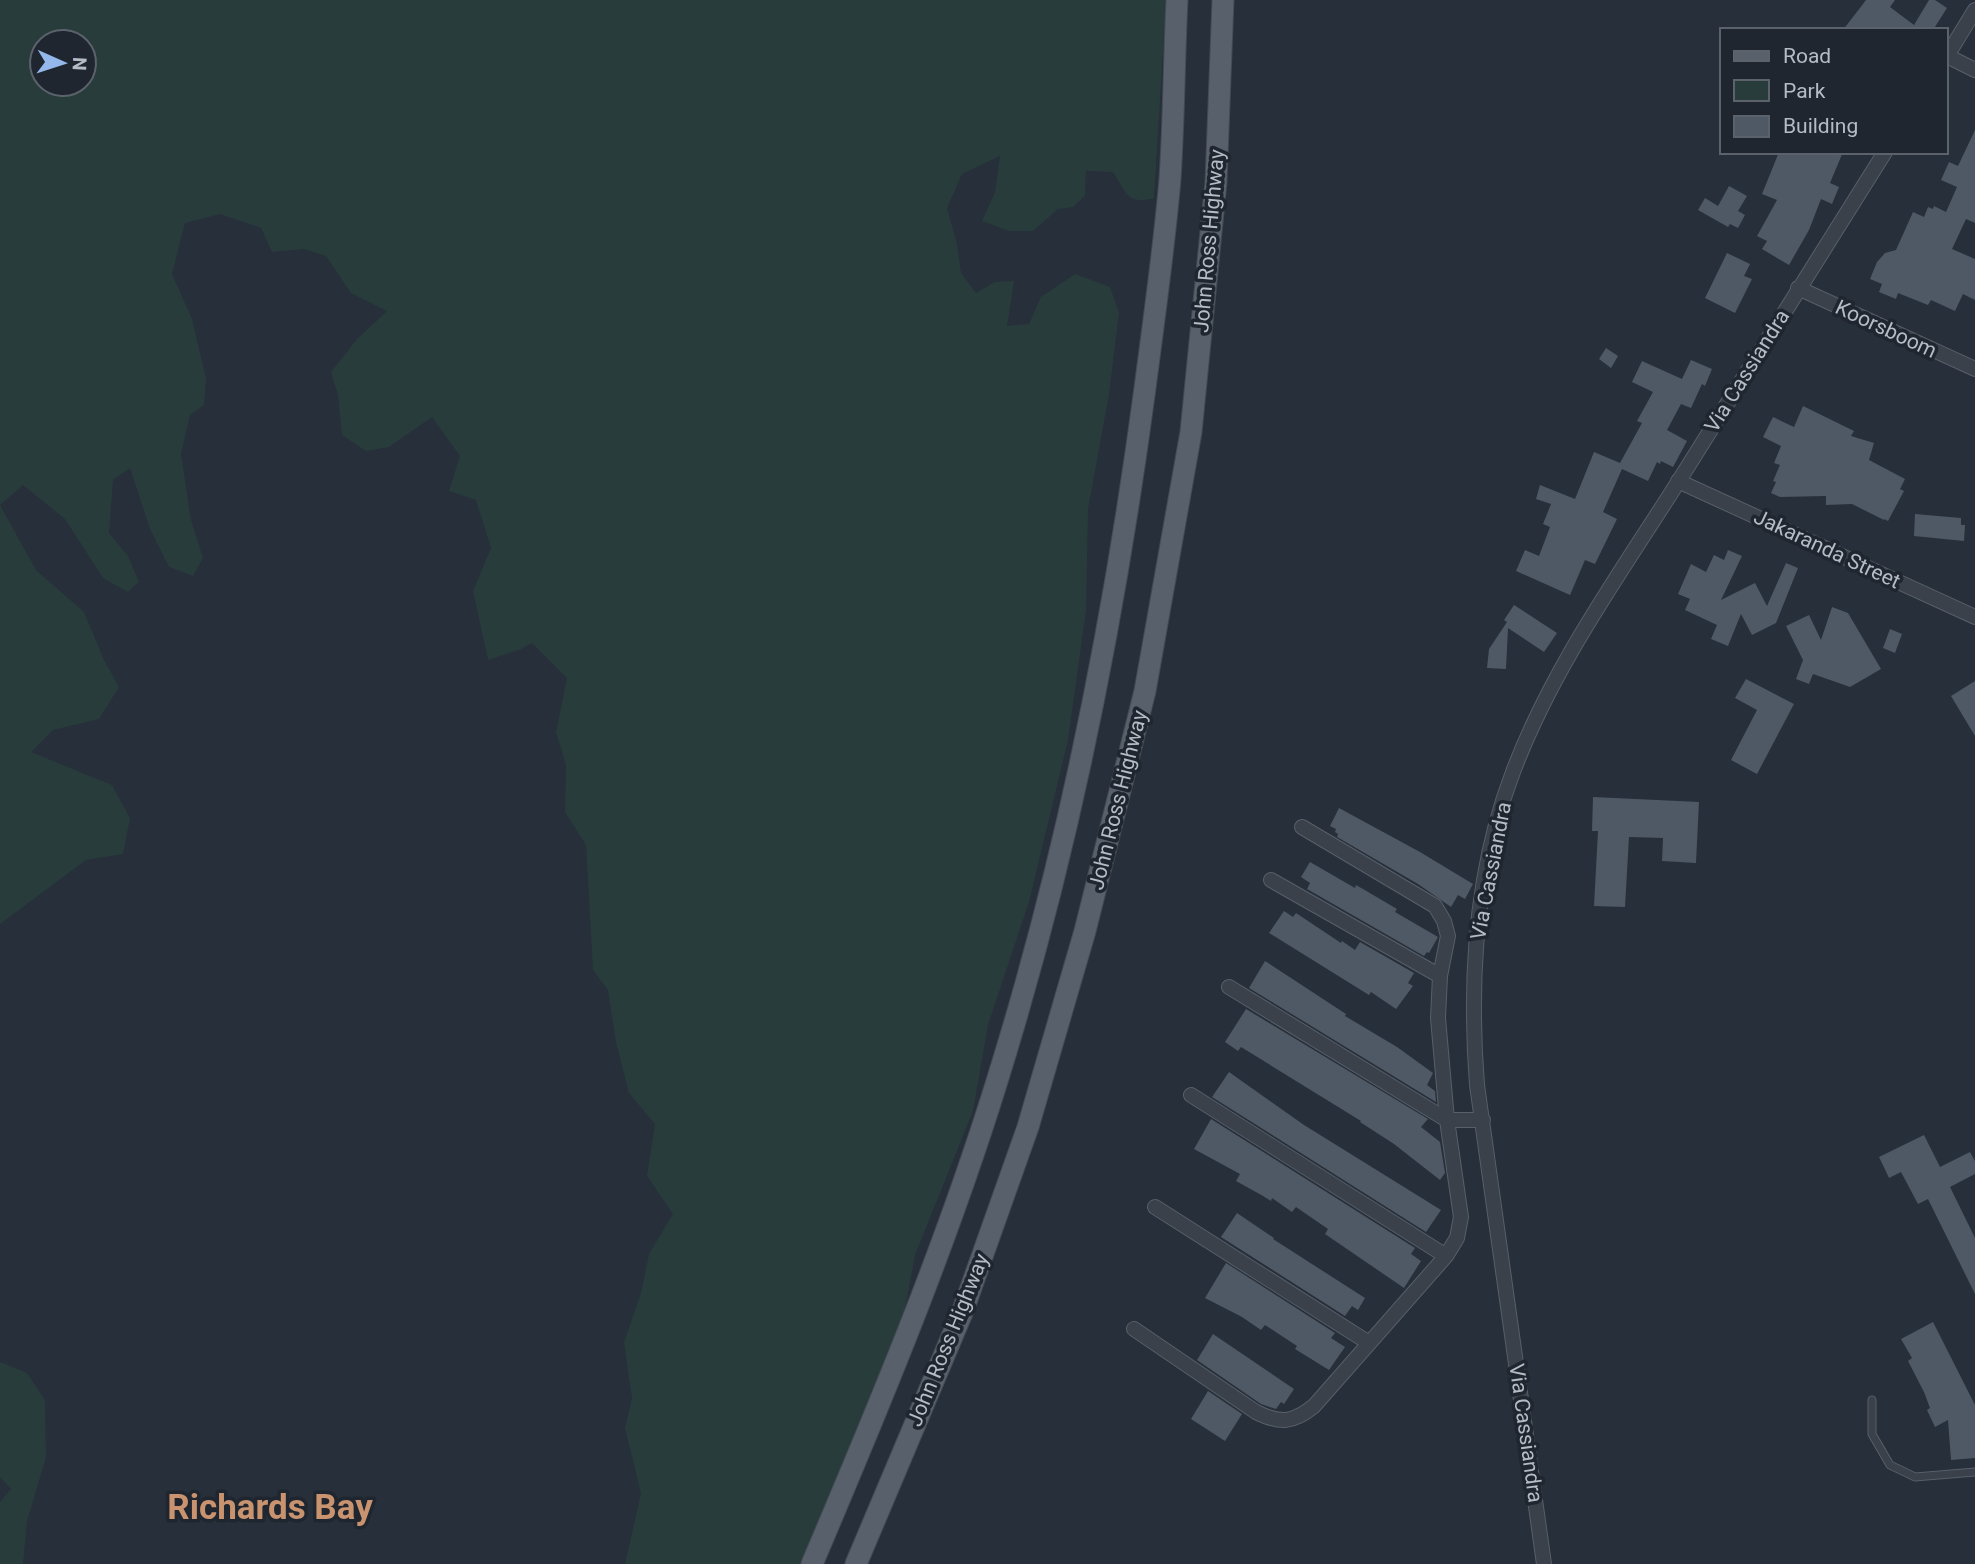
<svg xmlns="http://www.w3.org/2000/svg" width="1975" height="1564" font-family="Roboto,sans-serif">
	<style>
		.green { fill: #293c3c; fill-rule: evenodd }
		.building { fill: #4f5965 }
		.lines { fill: none; stroke-linecap: round; stroke-linejoin: round }
		.service-casing { stroke: #585f69; stroke-width: 9 }
		.minor-casing { stroke: #585f69; stroke-width: 16 }
		.primary-casing { stroke: #434a54; stroke-width: 23 }
		.service { stroke: #3a414b; stroke-width: 7 }
		.minor { stroke: #3a414b; stroke-width: 14 }
		.primary { stroke: #58606b; stroke-width: 21 }
		.labels { text-anchor: middle; stroke-width: 7; stroke-linejoin: round; paint-order: stroke }
		.street-label { font-size: 21px; fill: #b5bcc6; stroke: #1f2630 }
		.town-label { font-size: 35px; font-weight: bold; fill: #c8936e; stroke: #1f2630 }
	</style>
	<rect width="100%" height="100%" fill="#262f3a"/>
	<path class="green" d="M 0,0 L 1166,0 L 1154,198 C 1126,205 1127,193 1113,172 L 1086,171 L 1085,196 L 1073,207 L 1058,209 L 1033,231 L 1009,231 L 982,221 L 995,192 L 1000,156 L 962,174 L 947,208 L 957,244 L 961,273 L 976,293 L 995,282 L 1014,281 L 1007,326 L 1029,324 L 1041,297 L 1075,274 L 1110,287 L 1119,313 L 1109,394 L 1088,509 L 1086,610 L 1068,740 L 1029,902 L 988,1025 L 973,1111 L 915,1255 L 902,1326 L 802,1564 L 625,1564 L 641,1493 L 625,1428 L 632,1398 L 624,1342 L 641,1293 L 649,1254 L 673,1214 L 647,1176 L 655,1124 L 629,1093 L 616,1042 L 608,990 L 593,970 L 586,845 L 565,812 L 566,765 L 556,732 L 567,678 L 532,643 L 521,649 L 488,660 L 473,591 L 491,548 L 476,500 L 449,491 L 460,456 L 432,417 L 389,447 L 366,451 L 342,435 L 338,395 L 331,372 L 357,339 L 387,311 L 351,293 L 326,256 L 304,249 L 272,252 L 261,228 L 220,214 L 185,223 L 172,274 L 192,319 L 206,379 L 204,405 L 190,415 L 181,454 L 191,520 L 203,558 L 193,576 L 169,567 L 150,529 L 130,468 L 113,480 L 109,533 L 128,556 L 139,582 L 128,592 L 103,578 L 65,519 L 23,485 L 0,505 L 36,570 L 84,612 L 104,660 L 119,687 L 99,719 L 53,730 L 31,752 L 112,785 L 130,818 L 123,854 L 86,860 L 0,924 ZM 42,42 L 84,42 L 84,84 L 42,84 Z
		M 0,1362 L 27,1373 L 45,1400 L 46,1457 L 27,1521 L 23,1564 L 0,1564 L 0,1502 L 11,1489 L 0,1477 Z"/>
	<path class="building" d="M 1866,0 L 1895,0 L 1890,7 L 1914,25 L 1929,0 L 1935,0 L 1947,8 L 1933,30 L 1843,30 Z
		M 1975,130 L 1975,223 L 1966,219 L 1952,249 L 1975,259 L 1975,300 L 1963,294 L 1955,311 L 1931,300 L 1928,305 L 1898,293 L 1896,299 L 1879,292 L 1882,284 L 1870,279 L 1877,262 L 1885,253 L 1896,250 L 1913,212 L 1924,217 L 1928,207 L 1933,209 L 1934,206 L 1946,212 L 1957,187 L 1941,180 L 1949,162 L 1958,166 Z
		M 1779,152 L 1843,152 L 1830,183 L 1839,187 L 1832,204 L 1821,199 L 1809,230 L 1789,265 L 1762,249 L 1767,241 L 1757,236 L 1777,200 L 1762,194 Z
		M 1729,186 L 1747,196 L 1738,211 L 1745,215 L 1738,228 L 1730,224 L 1728,227 L 1698,210 L 1705,198 L 1718,206 Z
		M 1727,253 L 1750,264 L 1744,276 L 1752,279 L 1735,313 L 1705,298 Z
		M 1606,348 L 1618,356 L 1611,368 L 1599,359 Z
		M 1691,360 L 1712,369 L 1705,386 L 1702,384 L 1691,408 L 1681,404 L 1667,430 L 1687,441 L 1673,467 L 1661,461 L 1660,464 L 1657,462 L 1648,481 L 1622,469 L 1603,512 L 1617,519 L 1595,564 L 1585,560 L 1570,595 L 1516,571 L 1525,550 L 1539,556 L 1550,527 L 1543,524 L 1551,504 L 1536,499 L 1540,485 L 1575,499 L 1594,452 L 1620,463 L 1642,423 L 1637,421 L 1653,392 L 1632,382 L 1642,361 L 1682,379 Z
		M 1803,406 L 1854,431 L 1851,436 L 1874,443 L 1869,460 L 1905,479 L 1900,489 L 1904,491 L 1888,521 L 1884,519 L 1884,520 L 1852,504 L 1826,505 L 1826,496 L 1780,497 L 1771,493 L 1776,482 L 1773,481 L 1780,465 L 1774,463 L 1781,446 L 1763,437 L 1773,417 L 1794,427 Z
		M 1915,514 L 1961,518 L 1961,525 L 1965,525 L 1964,541 L 1914,536 Z
		M 1728,550 L 1742,556 L 1721,600 L 1755,583 L 1767,606 L 1786,563 L 1798,568 L 1776,623 L 1752,635 L 1741,614 L 1728,646 L 1711,639 L 1717,625 L 1685,610 L 1690,599 L 1678,594 L 1691,564 L 1706,572 L 1714,555 L 1724,560 Z
		M 1514,605 L 1557,633 L 1544,652 L 1508,628 L 1506,669 L 1487,668 L 1489,649 L 1507,622 L 1504,620 Z
		M 1832,607 L 1848,613 L 1881,669 L 1850,687 L 1813,674 L 1809,684 L 1796,679 L 1803,660 L 1786,626 L 1809,615 L 1821,640 Z
		M 1890,629 L 1902,634 L 1895,653 L 1883,648 Z
		M 1746,679 L 1794,704 L 1757,774 L 1731,760 L 1757,710 L 1735,698 Z
		M 1975,681 L 1975,736 L 1951,696 Z
		M 1593,797 L 1699,802 L 1696,863 L 1662,861 L 1663,838 L 1629,837 L 1625,907 L 1594,906 L 1598,831 L 1592,831 Z
		M 1339,808 L 1420,852 L 1473,884 L 1465,899 L 1458,895 L 1451,907 L 1418,884 L 1337,837 L 1338,834 L 1335,832 L 1336,829 L 1330,826 Z
		M 1310,862 L 1355,888 L 1356,885 L 1363,889 L 1397,909 L 1395,912 L 1438,937 L 1429,953 L 1427,952 L 1424,956 L 1307,889 L 1310,883 L 1301,877 Z
		M 1284,911 L 1293,917 L 1296,913 L 1341,943 L 1342,941 L 1355,950 L 1360,942 L 1414,973 L 1408,983 L 1413,986 L 1396,1009 L 1371,992 L 1369,995 L 1269,933 Z
		M 1265,961 L 1346,1014 L 1345,1016 L 1397,1047 L 1433,1073 L 1427,1085 L 1435,1091 L 1436,1102 L 1249,988 Z
		M 1246,1009 L 1428,1119 L 1421,1127 L 1440,1142 L 1445,1173 L 1440,1180 L 1394,1144 L 1360,1122 L 1361,1121 L 1241,1047 L 1238,1051 L 1225,1042 Z
		M 1229,1072 L 1304,1125 L 1441,1210 L 1426,1232 L 1212,1097 Z
		M 1211,1119 L 1415,1248 L 1411,1254 L 1421,1261 L 1404,1288 L 1325,1234 L 1328,1229 L 1296,1207 L 1292,1212 L 1272,1198 L 1271,1201 L 1263,1196 L 1236,1181 L 1240,1174 L 1194,1149 Z
		M 1924,1135 L 1940,1167 L 1970,1152 L 1975,1161 L 1975,1174 L 1950,1187 L 1975,1238 L 1975,1294 L 1928,1199 L 1918,1204 L 1901,1172 L 1889,1178 L 1879,1157 Z
		M 1237,1213 L 1274,1238 L 1273,1239 L 1365,1298 L 1358,1310 L 1352,1306 L 1345,1316 L 1221,1237 Z
		M 1226,1263 L 1335,1333 L 1331,1338 L 1345,1347 L 1329,1370 L 1295,1349 L 1297,1346 L 1265,1325 L 1261,1330 L 1242,1317 L 1205,1298 Z
		M 1933,1322 L 1975,1405 L 1975,1458 L 1951,1460 L 1948,1420 L 1935,1427 L 1927,1410 L 1930,1408 L 1924,1392 L 1908,1361 L 1912,1358 L 1901,1339 Z
		M 1213,1334 L 1294,1389 L 1284,1404 L 1281,1402 L 1276,1409 L 1261,1404 L 1197,1360 Z
		M 1208,1391 L 1242,1414 L 1225,1441 L 1191,1419 Z"/>
	<g class="lines">
		<g class="service-casing">
			<path id="service" d="M 1872,1400 L 1872,1434 L 1890,1465 L 1915,1477 L 1975,1472"/>
		</g>
		<g class="minor-casing">
			<path id="minor" d="M 1947,56 L 1975,70
				M 1945,59 L 1975,10
				M 1798,288 L 1975,369
				M 1678,481 L 1975,617
				M 1271,880 L 1440,976
				M 1229,987 L 1447,1120 L 1483,1120
				M 1191,1095 L 1446,1256
				M 1155,1207 L 1369,1343
				M 1134,1329 L 1256,1412 C 1280,1424 1293,1423 1314,1406 L 1446,1256 L 1457,1238 L 1461,1217 L 1447,1120 L 1438,1018 L 1440,976 L 1448,936 L 1444,921 L 1435,906 L 1302,827
				M 1544,1564 L 1477,1085 C 1469,981 1475,871 1513,772 C 1553,666 1620,574 1680,479 C 1748,370 1816,261 1885,152"/>
		</g>
		<g class="primary-casing">
			<path id="primary" d="M 812,1564 C 883,1397 953,1229 1005,1055 C 1071,838 1115,614 1145,388 C 1154,319 1164,249 1170,179 C 1174,119 1174,59 1177,0
				M 856,1564 L 962,1313 L 1028,1127 L 1085,931 L 1145,691 L 1191,432 L 1216,182 L 1223,0"/>
		</g>
		<use href="#service" class="service"/>
		<use href="#minor" class="minor"/>
		<use href="#primary" class="primary"/>
	</g>
	<g class="labels">
		<g class="street-label">
			<text transform="translate(1209 241) rotate(-85)" y="7">John Ross Highway</text>
			<text transform="translate(1886 329) rotate(25)" y="7">Koorsboom</text>
			<text transform="translate(1747 371) rotate(-58)" y="7">Via Cassiandra</text>
			<text transform="translate(1827 549) rotate(25)" y="7">Jakaranda Street</text>
			<text transform="translate(1118 800) rotate(-76)" y="7">John Ross Highway</text>
			<text transform="translate(1491 871) rotate(-79)" y="7">Via Cassiandra</text>
			<text transform="translate(948 1340) rotate(-68)" y="7">John Ross Highway</text>
			<text transform="translate(1526 1433) rotate(82)" y="7">Via Cassiandra</text>
		</g>
		<g class="town-label">
			<text x="270" y="1519">Richards Bay</text>
		</g>
	</g>
	<rect x="1720" y="28" width="228" height="126" fill="#1f2630" stroke="#5b626c" stroke-width="2"/>
	<rect x="1734" y="51" width="35" height="10" fill="#58606b" stroke="#5b626c" stroke-width="2"/>
	<text x="1783" y="63" font-size="21" fill="#b5bcc6">Road</text>
	<rect x="1734" y="80" width="35" height="21" fill="#293c3c" stroke="#5b626c" stroke-width="2"/>
	<text x="1783" y="98" font-size="21" fill="#b5bcc6">Park</text>
	<rect x="1734" y="116" width="35" height="21" fill="#4f5965" stroke="#5b626c" stroke-width="2"/>
	<text x="1783" y="133" font-size="21" fill="#b5bcc6">Building</text>
	<g transform="translate(63 63) rotate(93)"><circle r="33" fill="#1f2630" stroke="#5b626c" stroke-width="2"/>
	<path d="M0-5L12 26L0 18L-12 26Z" fill="#95b8ec"/>
	<text y="-10" font-size="19" font-weight="bold" text-anchor="middle" fill="#b5bcc6">N</text>
	</g>
</svg>
